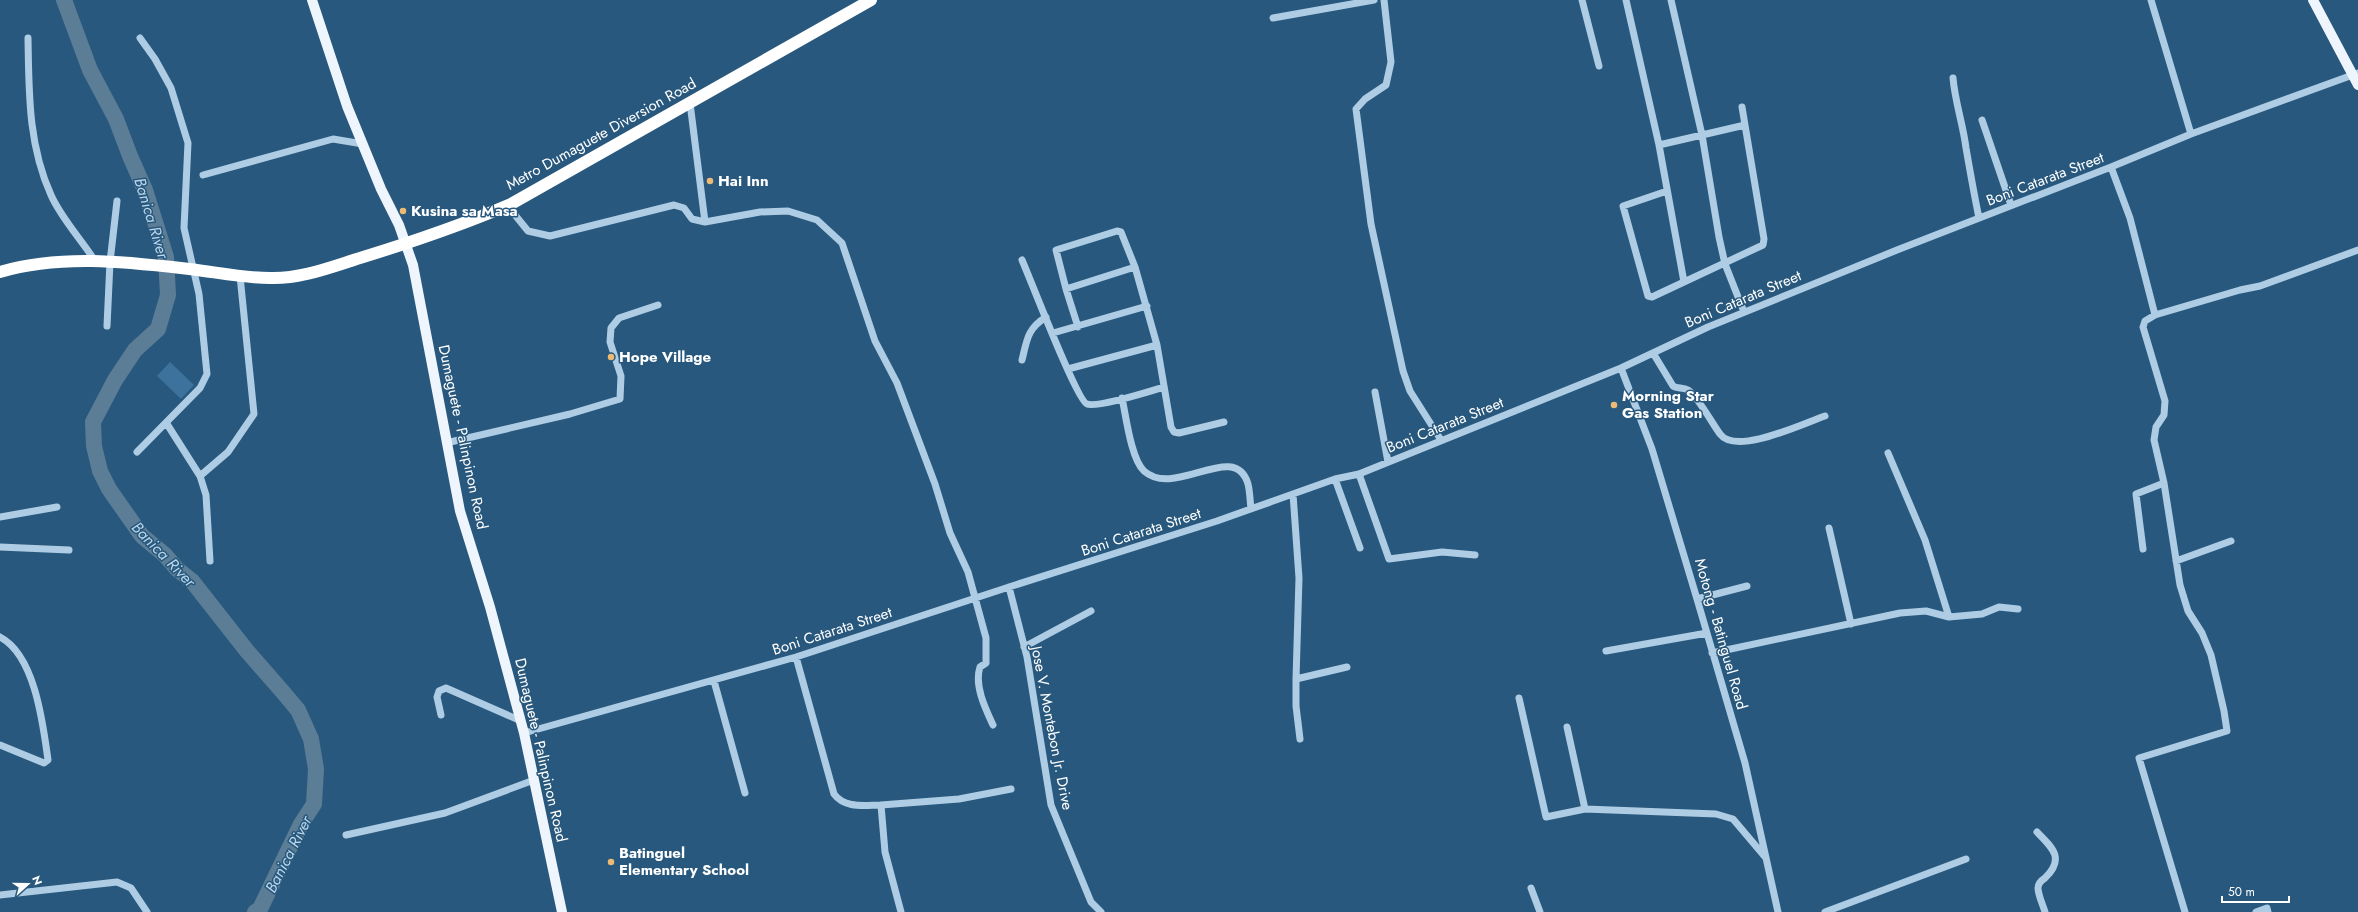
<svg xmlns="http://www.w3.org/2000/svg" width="2358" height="912" font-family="Jost,sans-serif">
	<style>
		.green { fill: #3c729b }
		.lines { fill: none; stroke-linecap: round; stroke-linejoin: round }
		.river { stroke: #5b7d96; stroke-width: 16 }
		.minor { stroke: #aecde4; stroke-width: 7 }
		.major { stroke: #eef5fd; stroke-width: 10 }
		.highway { stroke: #fff; stroke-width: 12 }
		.poi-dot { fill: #ecba75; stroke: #28587d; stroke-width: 1.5 }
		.labels { text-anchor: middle; stroke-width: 3; stroke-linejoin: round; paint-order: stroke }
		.street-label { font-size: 15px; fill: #fff; stroke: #28587d }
		.poi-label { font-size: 15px; font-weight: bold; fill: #fff; stroke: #28587d; text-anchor: start }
		.water-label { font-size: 16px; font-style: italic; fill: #b9d7ec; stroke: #28587d }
	</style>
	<rect width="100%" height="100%" fill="#28587d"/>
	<path class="green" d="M 170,362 L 194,385 L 181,399 L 157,376 Z"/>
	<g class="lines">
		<path class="river" d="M 64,0 L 90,70 L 116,119 L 130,156 L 145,190 L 166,257 L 168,295 L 158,329 L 135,350 L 115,380 L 93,422 L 94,446 L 100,471 L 109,489 L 142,536 L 165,555 L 177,569 L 192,581 L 247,651 L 282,691 L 298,710 L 311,739 L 316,769 L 314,804 L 301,824 L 260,909 L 255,912"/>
		<path class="minor" d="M 1384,0 L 1391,62 L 1386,85 L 1365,99 L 1356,109 L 1371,224 L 1403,371 L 1410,391 L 1441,440
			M 1582,0 L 1599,66
			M 1626,0 L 1659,145 L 1684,282 L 1763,245 L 1764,239 L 1742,107
			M 1671,0 L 1702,135 L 1719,237 L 1725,264 L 1744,312
			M 2151,0 L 2191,134
			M 1273,18 L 1374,0
			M 28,38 C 29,92 28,144 51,195 C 61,218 81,239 95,261
			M 1953,78 C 1955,102 1963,124 1966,148 C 1970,171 1974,194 1979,218
			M 690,103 L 705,222
			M 1982,120 L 2011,205
			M 1659,145 L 1745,125
			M 2111,167 L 2130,218 L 2155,315
			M 203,175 L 333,139 L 363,144
			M 1667,191 L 1623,206 L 1648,296 L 1652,297 L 1684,282
			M 511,204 L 515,215 L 528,231 L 550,236 L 674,205 L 684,208 L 692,219 L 705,222 L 760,212 L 788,211 L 817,220 L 842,243 L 875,341 L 897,383 L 935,484 L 950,533 L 968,572 L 986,638 L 986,663 L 980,667 C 974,685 985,708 993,725
			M 1022,260 C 1030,278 1077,401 1087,404 C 1097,408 1151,391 1164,387
			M 1066,289 L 1135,267
			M 107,326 L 110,262 L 117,201
			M 1078,327 L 1066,289 L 1056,250 L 1117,231 L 1121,232 L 1135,267 L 1157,345 L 1171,427 L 1174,432 L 1179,433 L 1224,422
			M 1053,333 L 1147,306
			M 1653,353 L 1673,386 C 1677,389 1683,387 1688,390 C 1697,395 1713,425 1720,434 C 1736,456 1804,423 1825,416
			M 1022,360 C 1027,340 1027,329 1046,317
			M 1621,368 L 1652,449 L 1697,599 L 1745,763 L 1778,912
			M 1068,369 L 1157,345
			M 1375,392 L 1388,462
			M 1122,398 C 1126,416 1131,459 1144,471 C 1175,499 1235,439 1248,484 C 1250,492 1250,501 1251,509
			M 167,424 L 200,476 L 206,495 L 210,561
			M 446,443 L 570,414 L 620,399 L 621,376 L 610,342 L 611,328 L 619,318 L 658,305
			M 137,452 L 200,388 L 207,374 L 199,294 L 184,228 L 188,143 L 171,88 L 155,59 L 140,38
			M 1888,453 L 1925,540 L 1949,617
			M 1359,474 L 1389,559 L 1442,552 L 1475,555
			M 200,476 L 228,452 L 254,414 L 240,276
			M 1335,479 L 1360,548
			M 1293,494 L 1299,578 L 1296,679 L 1347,667
			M 0,517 L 57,507
			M 1829,528 L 1851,624
			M 0,547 L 69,550
			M 2143,549 L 2136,494 L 2164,483
			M 2176,561 L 2231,541
			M 1009,587 L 1027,657 L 1051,805 L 1091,902 L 1101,912
			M 1697,599 L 1747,586
			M 0,637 C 35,655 43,724 48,760 L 44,763 L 0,745
			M 1024,647 L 1091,611
			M 1606,651 L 1707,633
			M 1712,653 L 1900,613 L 1926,611 L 1949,617 L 1982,614 L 1999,607 L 2018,609
			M 796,657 L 834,794 C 845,809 865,805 881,805 L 885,852 L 901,912
			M 1296,679 L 1296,706 L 1300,739
			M 714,681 L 745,793
			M 1519,698 L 1546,817 L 1585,809 L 1567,727
			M 441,715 L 437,697 L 439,691 L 446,688 L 521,721
			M 524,733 L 796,657 L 1009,587 L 1217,521 L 1335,479 L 1359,474 L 1621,368 L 1708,327 L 1897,250 L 2111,167 L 2191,134 L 2358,73
			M 881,805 L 959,799 L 1011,789
			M 1585,809 L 1716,814 L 1733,819 L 1766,858
			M 2037,832 C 2053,848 2065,859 2045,878 C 2042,880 2038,883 2038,888 C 2038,895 2043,905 2045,912
			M 346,835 L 445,813 L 534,780
			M 1531,888 L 1540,912
			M 0,895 L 117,882 L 131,888 L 147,912
			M 1825,912 L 1966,859
			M 2185,912 L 2139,758 L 2227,731 L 2224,711 L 2211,655 L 2202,633 L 2188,611 L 2180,585 L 2164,483 L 2154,440 L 2156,427 L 2164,415 L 2165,401 L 2143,327 L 2145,321 L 2155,315 L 2240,290 L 2260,286 L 2358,250
			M 2256,912 L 2267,908 L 2268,912"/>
		<path class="major" d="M 312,0 L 347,106 L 381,189 L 399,225 L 413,265 L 460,511 L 490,607 L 524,733 L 562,912
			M 2313,0 L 2358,85"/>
		<path class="highway" d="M 0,272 C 61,254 127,262 189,269 C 216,272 242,278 270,278 C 301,279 331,267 360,258 C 412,242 462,225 511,204 L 871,0"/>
	</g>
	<g class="poi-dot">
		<circle cx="710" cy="181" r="4"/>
		<circle cx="403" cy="211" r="4"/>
		<circle cx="611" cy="357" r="4"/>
		<circle cx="1614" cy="405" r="4"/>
		<circle cx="611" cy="862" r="4"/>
	</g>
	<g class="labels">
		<g class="street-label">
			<text transform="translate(601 134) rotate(-29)" y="5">Metro Dumaguete Diversion Road</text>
			<text transform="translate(2045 179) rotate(-21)" y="5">Boni Catarata Street</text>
			<text transform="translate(1743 299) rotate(-23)" y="5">Boni Catarata Street</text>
			<text transform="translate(1445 425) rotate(-22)" y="5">Boni Catarata Street</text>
			<text transform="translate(463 437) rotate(78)" y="5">Dumaguete - Palinpinon Road</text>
			<text transform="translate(1141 532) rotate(-18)" y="5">Boni Catarata Street</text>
			<text transform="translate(832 631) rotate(-18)" y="5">Boni Catarata Street</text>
			<text transform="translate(1721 634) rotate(74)" y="5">Motong - Batinguel Road</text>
			<text transform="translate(1052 728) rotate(79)" y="5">Jose V. Montebon Jr. Drive</text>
			<text transform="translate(541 750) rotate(77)" y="5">Dumaguete - Palinpinon Road</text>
		</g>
		<g class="poi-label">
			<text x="718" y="186">Hai Inn</text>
			<text x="411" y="216">Kusina sa Masa</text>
			<text x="619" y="362">Hope Village</text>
			<text x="1622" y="401">Morning Star<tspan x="1622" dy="17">Gas Station</tspan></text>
			<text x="619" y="858">Batinguel<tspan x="619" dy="17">Elementary School</tspan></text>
		</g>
		<g class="water-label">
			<text transform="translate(152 218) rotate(73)" y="6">Banica River</text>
			<text transform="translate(164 554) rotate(46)" y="6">Banica River</text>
			<text transform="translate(288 854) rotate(-63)" y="6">Banica River</text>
		</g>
	</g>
	<g transform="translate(28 884) rotate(69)" stroke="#28587d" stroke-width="3" paint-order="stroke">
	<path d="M0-3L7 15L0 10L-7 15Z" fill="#ffffff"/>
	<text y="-6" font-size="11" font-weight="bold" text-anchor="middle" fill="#ffffff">N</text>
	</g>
	<path d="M2222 896v6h67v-6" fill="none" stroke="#ffffff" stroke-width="2"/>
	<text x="2228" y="896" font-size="12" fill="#ffffff" stroke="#28587d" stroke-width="3" paint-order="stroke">50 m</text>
</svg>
